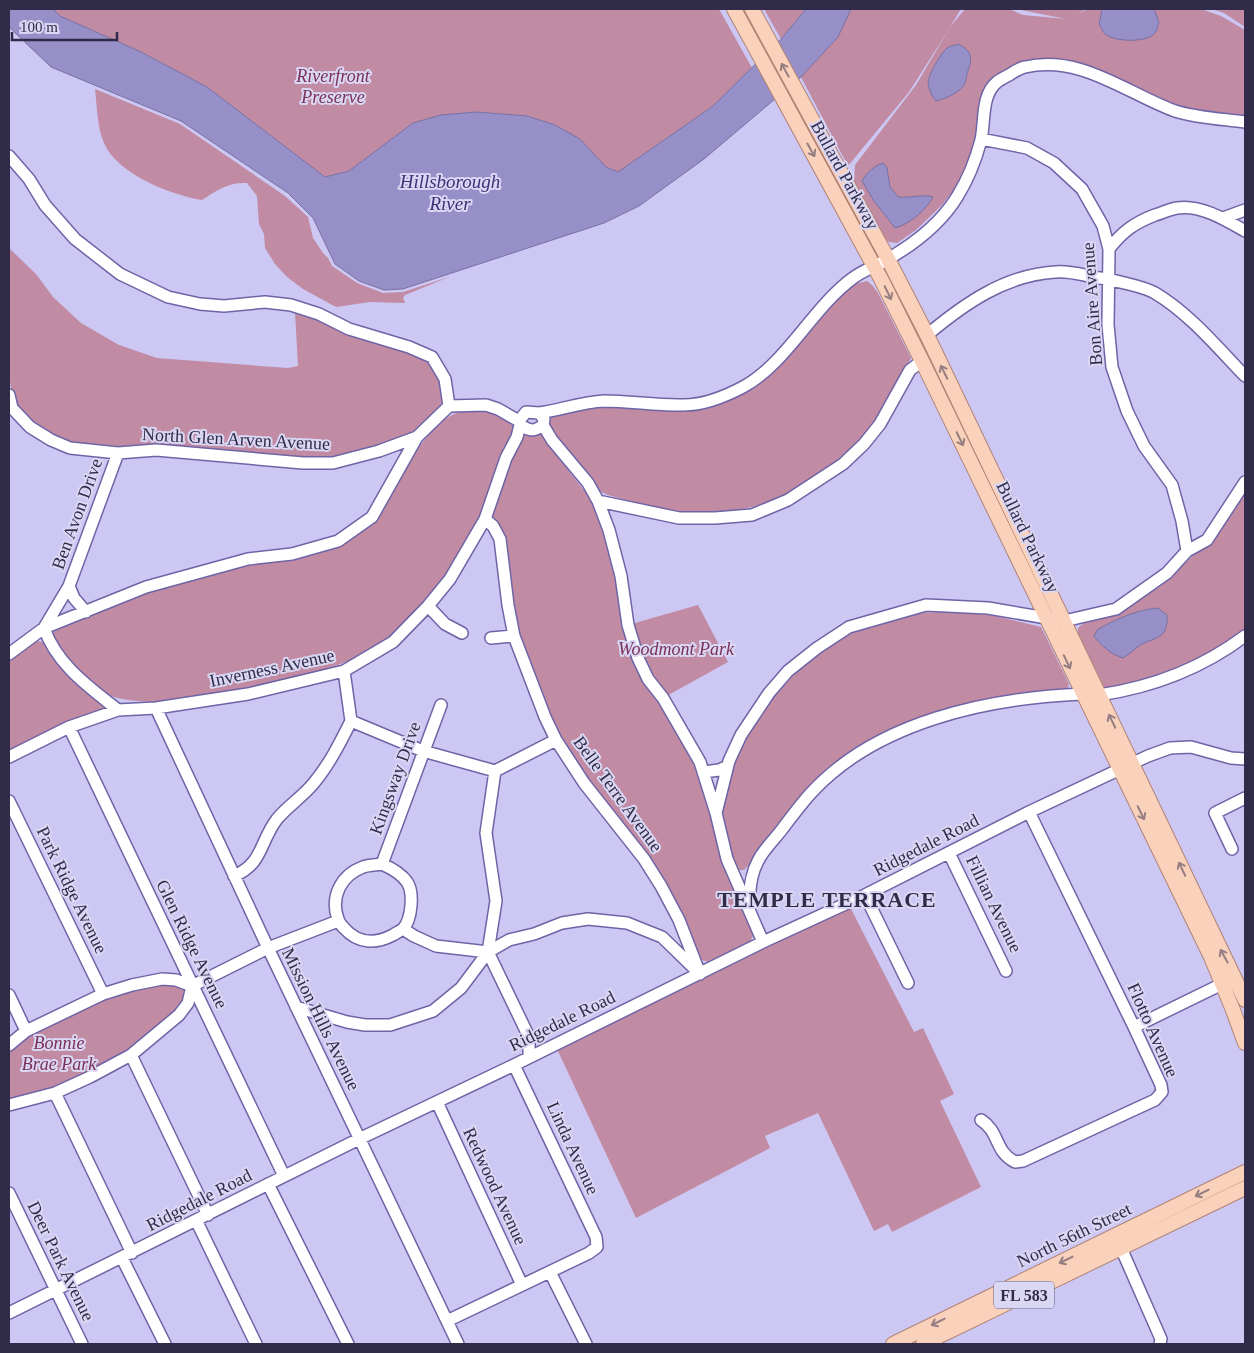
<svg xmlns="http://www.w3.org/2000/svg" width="1254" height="1353" font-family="Georgia,serif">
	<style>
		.green { fill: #c18ba4 }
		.water { fill: #978fc8; stroke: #7871a2 }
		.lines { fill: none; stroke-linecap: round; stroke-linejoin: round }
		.minor-casing { stroke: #6f64a6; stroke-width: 14 }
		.major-casing { stroke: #b18375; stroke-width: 16 }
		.minor { stroke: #fff; stroke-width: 11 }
		.major { stroke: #fad1bb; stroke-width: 14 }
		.oneway { stroke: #957e82 }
		.labels { text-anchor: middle; stroke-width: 4; stroke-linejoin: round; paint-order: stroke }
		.shield { fill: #dad7f4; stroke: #635f7c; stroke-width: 1 }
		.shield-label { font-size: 16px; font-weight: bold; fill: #302b48 }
		.park-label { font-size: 18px; font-style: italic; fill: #7a3057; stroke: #dad7f4 }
		.street-label { font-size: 18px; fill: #302b48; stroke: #dad7f4 }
		.water-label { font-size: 19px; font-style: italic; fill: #403176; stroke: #dad7f4 }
		.district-label { font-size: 22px; font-weight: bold; letter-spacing: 1px; fill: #302b48; stroke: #dad7f4 }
	</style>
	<rect width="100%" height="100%" fill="#ccc7f3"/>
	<path class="green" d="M 53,9 L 719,9 L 752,68 L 713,106 L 618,172 L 606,167 L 580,139 L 413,123 L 349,171 L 325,177 L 207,87 L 141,52 L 60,16 Z
		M 764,9 L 806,9 L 781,39 Z
		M 851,9 L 961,9 L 950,27 L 965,9 L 1009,9 L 1023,15 L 1066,19 L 1016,9 L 1086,9 L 1078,14 L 1088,9 L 1201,9 L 1221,16 L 1245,30 L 1245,118 L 1174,105 L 1051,62 L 992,82 L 971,159 L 957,186 L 942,205 L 916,230 L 897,243 L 889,242 L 885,239 L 854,181 L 855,165 L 916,85 L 949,29 L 909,92 L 848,166 L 801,77 L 838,37 Z
		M 1212,9 L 1245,9 L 1245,27 L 1224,13 Z
		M 95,89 L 180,124 L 285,196 L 308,217 L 313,238 L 323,253 L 328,258 L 332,266 L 357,283 L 383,293 L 403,292 L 449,277 L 405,295 L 403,298 L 405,303 L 370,302 L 336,307 L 303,289 L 287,277 L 275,264 L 265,248 L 264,234 L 259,224 L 257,196 L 247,183 C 229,182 217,190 202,200 C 171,195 117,174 104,143 C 97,127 97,106 95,89 Z
		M 9,248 L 36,274 L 53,297 L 81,323 L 119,345 L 157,358 L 288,368 L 298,366 L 295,312 L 309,314 L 343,333 L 359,339 L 406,352 L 427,361 L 440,380 L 443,401 L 433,419 L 413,432 L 388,443 L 333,459 L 91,446 C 60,440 35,433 16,404 C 3,384 9,277 9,248 Z
		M 867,281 L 872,285 L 878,293 L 911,358 L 876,422 L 862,440 L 839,462 L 784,498 L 757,506 L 729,512 L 692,515 L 659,509 L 608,495 L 597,490 L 559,443 L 547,421 L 550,418 L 584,406 L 646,407 L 746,391 L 827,307 L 855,284 Z
		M 465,410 L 504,414 L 518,426 C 489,498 467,559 411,615 C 404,623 398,631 390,637 C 378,647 362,656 348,661 C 324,671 300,676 275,682 C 230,692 156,711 111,696 C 93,690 56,654 52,636 L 54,631 L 132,595 L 206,574 L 291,558 L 351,536 L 432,430 C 442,420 451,414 465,410 Z
		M 541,433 L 546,437 L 548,444 L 586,493 L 592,497 L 604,529 L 630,647 L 647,687 L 674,723 L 689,752 L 754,934 L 749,944 L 708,962 L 699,959 L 617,820 L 561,740 L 547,713 L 518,635 L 511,599 L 506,542 L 504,534 L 491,514 C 493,502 515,446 522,437 C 526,433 535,434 541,433 Z
		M 1245,488 L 1245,629 C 1221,649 1195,666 1165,676 C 1146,682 1126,684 1107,689 L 1101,685 L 1078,635 L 1078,628 L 1085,622 L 1107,615 L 1133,603 L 1161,586 L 1217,533 Z
		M 698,605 L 728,662 L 663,698 L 628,625 Z
		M 945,612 L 983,613 L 1041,627 L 1069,684 L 1067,690 L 1049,693 L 1007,695 L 940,711 L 911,721 L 876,740 L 809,788 L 782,821 L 752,862 L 744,870 L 739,870 L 735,867 L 723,838 L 721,796 L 742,741 L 776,689 L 806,662 L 842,637 L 861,628 L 916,613 Z
		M 36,641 L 43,642 L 48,645 L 103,703 L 105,709 L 35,737 L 9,750 L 9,657 Z
		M 850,907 L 914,1032 L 923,1028 L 954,1094 L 940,1101 L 981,1187 L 892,1232 L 888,1224 L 874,1231 L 818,1113 L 765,1136 L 770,1148 L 636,1218 L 557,1049 Z
		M 162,982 L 186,987 L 186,1001 L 129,1052 L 54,1090 L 9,1101 L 9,1049 L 28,1034 L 104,998 Z"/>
	<path class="water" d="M 9,9 L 53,9 L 60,16 L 141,52 L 207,87 L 325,177 L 349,171 L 413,123 L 441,115 L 476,112 L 527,116 L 555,125 L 580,139 L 606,167 L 618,172 L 713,106 L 781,39 L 806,9 L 851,9 L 838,37 L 801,77 L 704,159 L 639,206 L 604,223 L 403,289 L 384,290 L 359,281 L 335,264 L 313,218 L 288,193 L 181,121 L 51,67 L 9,27 Z
		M 1102,9 L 1154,9 L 1159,22 C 1158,25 1157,31 1155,33 C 1147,43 1114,42 1105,34 C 1103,32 1101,27 1099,24 Z
		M 958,44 C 974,52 972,59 967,74 C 966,77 966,83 964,85 C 959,93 945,99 936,101 C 932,97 929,89 928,83 C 928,75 941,53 947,48 C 950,46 955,45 958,44 Z
		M 883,163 L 887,168 L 890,187 L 898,197 C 907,198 928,194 933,197 C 926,210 910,224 895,228 L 874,201 L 862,181 C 866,173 874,166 883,163 Z
		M 1158,608 L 1167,615 C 1168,637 1160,636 1142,644 C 1135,648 1130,654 1123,658 C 1112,655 1100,645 1094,636 L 1097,630 C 1116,619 1136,610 1158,608 Z"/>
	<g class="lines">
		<g class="minor-casing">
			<path id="minor" d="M 981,139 L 1027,148 L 1054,163 L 1082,189 L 1103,226 L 1109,249 L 1108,325 L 1112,367 L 1127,411 L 1144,446 L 1172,485 L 1182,521 L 1187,551
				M 9,156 L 29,179 L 45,205 L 75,239 L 120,274 L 168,297 L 200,304 L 224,306 L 265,302 L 291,305 L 319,314 L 349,329 L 409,347 L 432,357 L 445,379 L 449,406
				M 1223,218 L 1245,210
				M 1109,249 C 1122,232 1134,223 1155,215 C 1162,213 1170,209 1177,208 C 1200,204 1226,220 1245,231
				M 927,335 C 964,304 1005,275 1055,272 C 1069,270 1086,276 1100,278 C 1113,280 1145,287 1155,293 C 1190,314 1217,347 1245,376
				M 9,395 L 12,408 L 30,427 L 51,440 L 70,448 L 118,453 L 156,450 L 303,463 L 333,463 L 379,451 L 417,437 L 449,406 L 486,405 L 498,409 L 519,421
				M 539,413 C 561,410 582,402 604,401 C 631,401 658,406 684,405 C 703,405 726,396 743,387 C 787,363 812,308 853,278 C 863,270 877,266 888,259 C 914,244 941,223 957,197 C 967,181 976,159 981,140 C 985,122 981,95 997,82 C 1001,79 1005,77 1009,75 C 1014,72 1019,68 1025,67 C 1080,54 1126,93 1175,111 C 1197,118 1223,119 1245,122
				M 543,425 L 552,440 L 588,483 L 598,501 L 609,530 L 621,576 L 628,625 L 638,658 L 648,679 L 663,698 L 700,762 L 716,813 L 727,859 L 763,942
				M 598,501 L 679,518 L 715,518 L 752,515 L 788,500 L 843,464 L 864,444 L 880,424 L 910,370 L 922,361
				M 485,519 L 493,526 L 500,539 L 508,605 L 514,636 L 545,717 L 556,740 L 584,783 L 644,859 L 661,886 L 679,920 L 700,974
				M 69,586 L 74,598 L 86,612
				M 428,606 L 445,624 L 462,633
				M 491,638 L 514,636
				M 9,654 L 44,628 L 146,587 L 248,559 L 292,554 L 338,541 L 372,517 L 417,437
				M 344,671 L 351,721 L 423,751 L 495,771
				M 1099,695 C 1154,687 1201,669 1245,636
				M 156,708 L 268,948 L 458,1344
				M 118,710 C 89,687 57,665 44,628 L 69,586 L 118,453
				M 69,727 L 284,1176
				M 9,757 L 69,727 L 118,710 L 156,708 L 248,694 L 344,671 L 393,642 L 428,606 L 450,579 L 485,519 L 506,458 L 517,437 L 520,425 L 519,421 L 526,412 L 539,413 L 544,419 L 543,425 C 534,432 530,431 520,425
				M 704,772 L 719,770 L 726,767
				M 9,801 L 103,994
				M 716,813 L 729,761 L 741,735 L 769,693 L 788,671 L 817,648 L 849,627 L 926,605 L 988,608 L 1064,621 L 1116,609 L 1167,573 L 1187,551 L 1207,540 L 1245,482
				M 1232,849 L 1215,813 L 1245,798
				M 949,853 L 1006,971
				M 382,864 C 391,868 401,873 407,882 C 414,892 412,919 403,929 C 400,931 396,933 393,935 C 376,944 358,944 344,928 C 342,926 339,923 338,919 C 330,897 341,875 363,867 C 369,865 376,865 382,864 Z
				M 382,864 L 441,705
				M 234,876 C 263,864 260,841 277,819 C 288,806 302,797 313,784 C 329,765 340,743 351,721
				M 865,895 L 908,983
				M 750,906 C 749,892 751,874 758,861 C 763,850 775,839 783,828 C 792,816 801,804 811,793 C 877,721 989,698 1082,694
				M 403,929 L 414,936 L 436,946 L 488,952 L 509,940 L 534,934 L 562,923 L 588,919 L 627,923 L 662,937 L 697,971
				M 488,952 L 529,1037 L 529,1056
				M 9,995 L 26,1031
				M 296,1007 L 347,1022 L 365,1025 L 390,1025 L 433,1011 L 461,988 L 488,952 L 496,901 L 486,833 L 495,771 L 556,740
				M 1134,1027 L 1222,984
				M 9,1045 L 26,1031 L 103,994 L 132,985 L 162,979 L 176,980 L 192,986 L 268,948 L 338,921
				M 131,1055 L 208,1215
				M 55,1093 L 132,1253
				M 437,1102 L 522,1285
				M 9,1105 L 55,1093 L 90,1077 L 131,1055 L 179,1015 L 188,1003 L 192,986
				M 981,1120 C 1000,1132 994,1151 1015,1162 L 1023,1161 L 1155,1100 L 1162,1092 L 1161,1085 L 1134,1027 L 1029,812
				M 268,1184 L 348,1344
				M 9,1193 L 82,1344
				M 196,1220 L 256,1344
				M 1121,1248 L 1161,1339 L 1160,1344
				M 122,1258 L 165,1344
				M 550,1272 L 586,1344
				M 9,1313 L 359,1139 L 514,1065 L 763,942 L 865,895 L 1029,812 L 1148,756 L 1170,748 L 1191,747 L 1231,758 L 1245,759
				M 447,1321 L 589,1253 L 597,1247 L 596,1237 L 514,1065"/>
		</g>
		<g class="major-casing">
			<path id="major" d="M 734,9 L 881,279 L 922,361 L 1211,957 L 1233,1010 L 1245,1043
				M 752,9 L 888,259 L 927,335 L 1245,1000
				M 893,1344 L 1245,1172
				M 923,1344 L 1245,1188"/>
		</g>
		<use href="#minor" class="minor"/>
		<use href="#major" class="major"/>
	</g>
	<defs><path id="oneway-shaft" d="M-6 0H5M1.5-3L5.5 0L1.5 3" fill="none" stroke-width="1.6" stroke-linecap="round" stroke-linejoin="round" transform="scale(1.25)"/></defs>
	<g class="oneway">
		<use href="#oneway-shaft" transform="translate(785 70) rotate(-119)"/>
		<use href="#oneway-shaft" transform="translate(811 150) rotate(61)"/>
		<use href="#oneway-shaft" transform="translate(888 293) rotate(64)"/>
		<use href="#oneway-shaft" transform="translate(944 372) rotate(-116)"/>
		<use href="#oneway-shaft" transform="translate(960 439) rotate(64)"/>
		<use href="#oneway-shaft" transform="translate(1067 662) rotate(65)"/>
		<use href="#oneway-shaft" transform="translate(1112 721) rotate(-116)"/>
		<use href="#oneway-shaft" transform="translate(1141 813) rotate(64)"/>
		<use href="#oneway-shaft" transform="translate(1182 869) rotate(-115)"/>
		<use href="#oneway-shaft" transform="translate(1224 956) rotate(-119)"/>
		<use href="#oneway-shaft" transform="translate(1202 1193) rotate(154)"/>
		<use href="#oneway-shaft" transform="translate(1066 1260) rotate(154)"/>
		<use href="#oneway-shaft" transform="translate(938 1322) rotate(154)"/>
	</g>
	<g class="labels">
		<rect class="shield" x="994" y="1281.5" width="60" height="27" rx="4"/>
		<g class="shield-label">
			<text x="1024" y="1301">FL 583</text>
		</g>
		<g class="park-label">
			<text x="333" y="82">Riverfront<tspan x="333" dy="21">Preserve</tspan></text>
			<text x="676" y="655">Woodmont Park</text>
			<text x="59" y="1049">Bonnie<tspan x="59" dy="21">Brae Park</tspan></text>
		</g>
		<g class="street-label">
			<text transform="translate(845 175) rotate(61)" y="6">Bullard Parkway</text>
			<text transform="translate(1092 304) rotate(-94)" y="6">Bon Aire Avenue</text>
			<text transform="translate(236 439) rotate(3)" y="6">North Glen Arven Avenue</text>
			<text transform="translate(77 514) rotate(-70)" y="6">Ben Avon Drive</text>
			<text transform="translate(1028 537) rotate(64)" y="6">Bullard Parkway</text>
			<text transform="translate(272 668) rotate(-12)" y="6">Inverness Avenue</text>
			<text transform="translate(395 778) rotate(-70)" y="6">Kingsway Drive</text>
			<text transform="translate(618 794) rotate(54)" y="6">Belle Terre Avenue</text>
			<text transform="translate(926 845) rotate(-27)" y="6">Ridgedale Road</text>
			<text transform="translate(72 890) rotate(64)" y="6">Park Ridge Avenue</text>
			<text transform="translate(994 904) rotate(64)" y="6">Fillian Avenue</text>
			<text transform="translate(192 944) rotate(64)" y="6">Glen Ridge Avenue</text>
			<text transform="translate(321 1019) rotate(64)" y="6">Mission Hills Avenue</text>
			<text transform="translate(562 1021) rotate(-26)" y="6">Ridgedale Road</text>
			<text transform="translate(1153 1030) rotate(66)" y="6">Flotto Avenue</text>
			<text transform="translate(573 1148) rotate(65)" y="6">Linda Avenue</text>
			<text transform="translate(495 1186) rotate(65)" y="6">Redwood Avenue</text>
			<text transform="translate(199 1200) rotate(-27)" y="6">Ridgedale Road</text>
			<text transform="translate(1074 1235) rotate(-26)" y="6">North 56th Street</text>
			<text transform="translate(61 1261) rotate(64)" y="6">Deer Park Avenue</text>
		</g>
		<g class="water-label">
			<text x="450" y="188">Hillsborough<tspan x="450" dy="22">River</tspan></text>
		</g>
		<g class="district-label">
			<text x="827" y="907">TEMPLE TERRACE</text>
		</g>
	</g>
	<rect width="1254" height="1353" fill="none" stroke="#302b48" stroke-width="20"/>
	<path d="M12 32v8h105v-8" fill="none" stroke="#302b48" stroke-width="2.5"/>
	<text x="20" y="32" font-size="15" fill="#302b48" stroke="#dad7f4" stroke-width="4" paint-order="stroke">100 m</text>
</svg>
